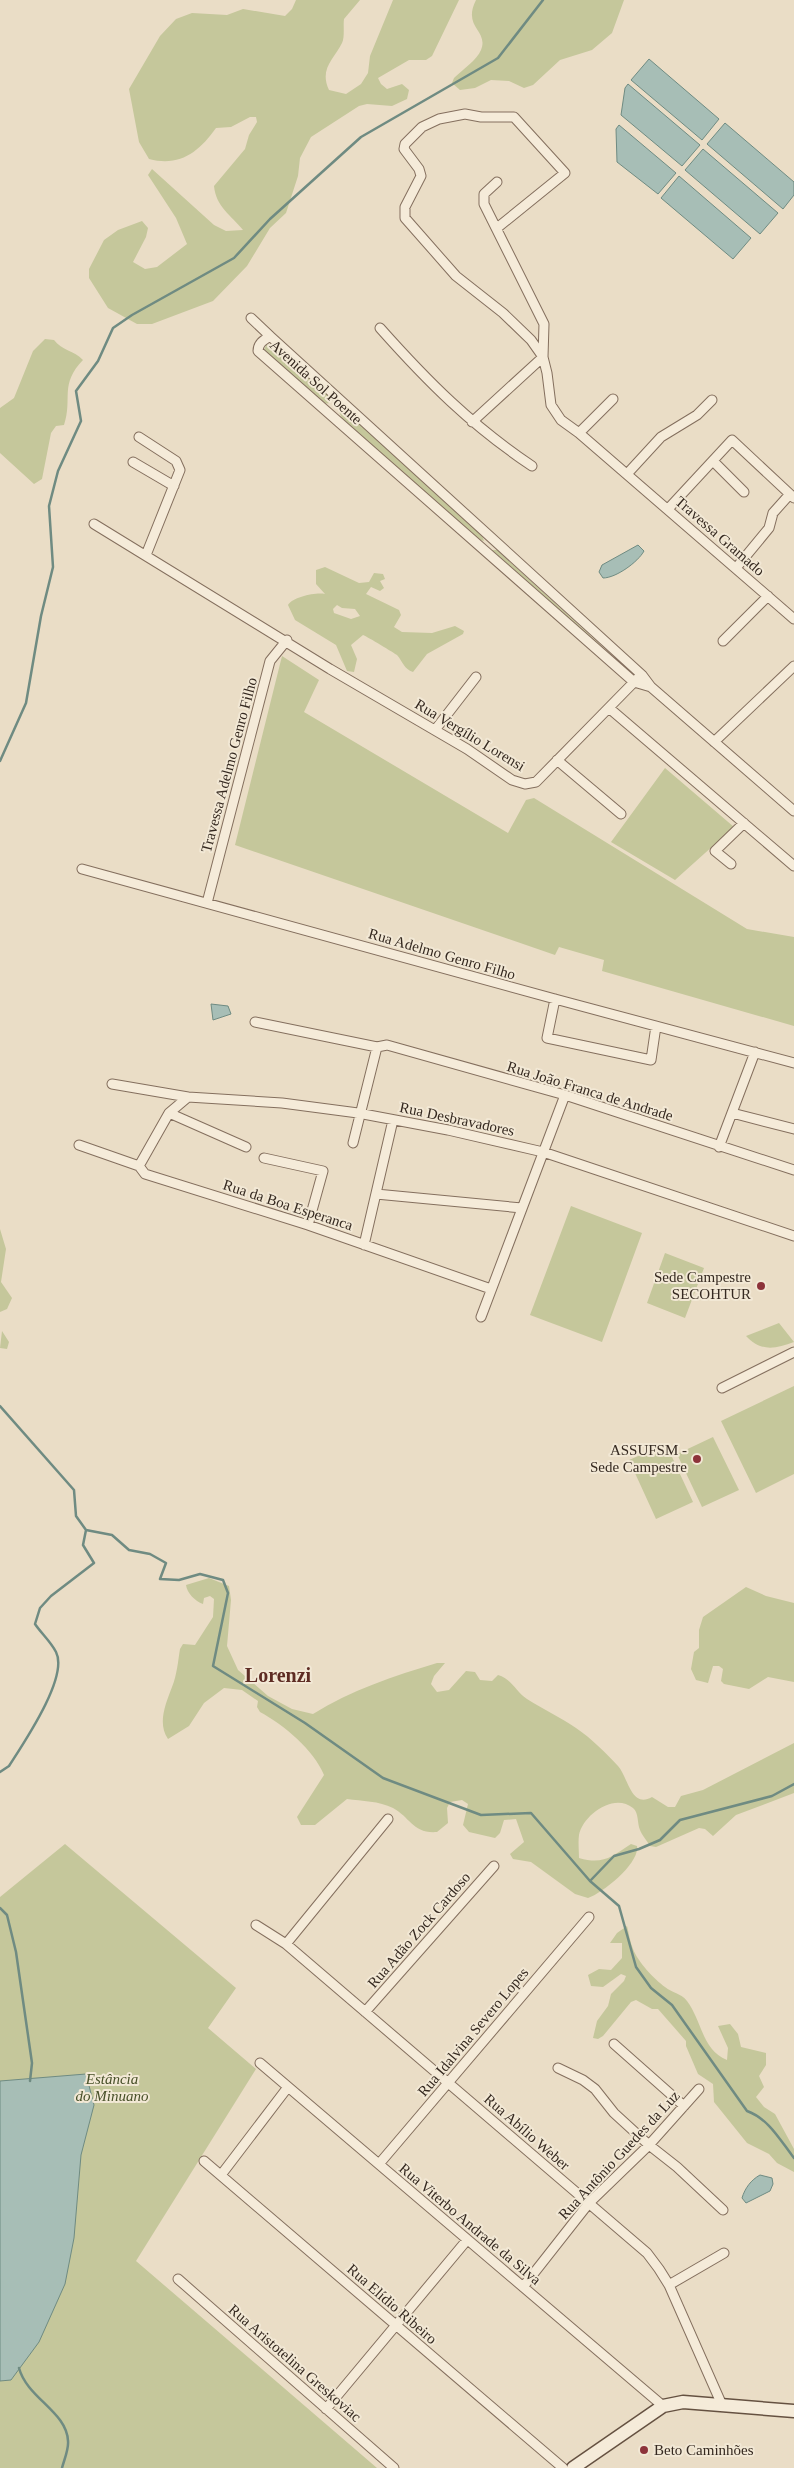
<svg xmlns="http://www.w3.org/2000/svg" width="794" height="2468" font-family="'Times New Roman',serif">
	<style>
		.green { fill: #c5c79b; fill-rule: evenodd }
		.water { fill: #a7beb6; stroke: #6f8b82 }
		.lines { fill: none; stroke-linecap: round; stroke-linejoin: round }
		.stream { stroke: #6f8b82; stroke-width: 2.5 }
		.street-casing { stroke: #846f5e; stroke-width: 11 }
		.secondary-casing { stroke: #655141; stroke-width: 15 }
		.street { stroke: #f5ebd9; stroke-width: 9 }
		.secondary { stroke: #f5ebd9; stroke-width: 12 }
		.poi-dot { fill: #8d333a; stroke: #f2e8d5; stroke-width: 2 }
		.labels { text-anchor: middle; stroke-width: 4; stroke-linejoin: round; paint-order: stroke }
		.street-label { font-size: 15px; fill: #352920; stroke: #f2e8d5 }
		.poi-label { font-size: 15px; fill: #352920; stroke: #f2e8d5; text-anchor: end }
		.park-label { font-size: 15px; font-style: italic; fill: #485029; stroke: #f2e8d5 }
		.district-label { font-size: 20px; font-weight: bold; fill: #5e2c24; stroke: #f2e8d5 }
	</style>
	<rect width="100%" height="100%" fill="#eaddc6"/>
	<path class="green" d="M 296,0 L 360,0 L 344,19 C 343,25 345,37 342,43 C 334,59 319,69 329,90 L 346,94 L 361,84 L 368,73 L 370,56 L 393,0 L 459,0 L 432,56 L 426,60 L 409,60 L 378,78 L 381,84 L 387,89 L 402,84 L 409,90 L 407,99 L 392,106 L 367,104 L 359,106 L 311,137 L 300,158 L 298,176 L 286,213 L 270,228 L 247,266 L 213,301 L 152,324 L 137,324 L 108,308 L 89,278 L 89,269 L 104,240 L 118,230 L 142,221 L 148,228 L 146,237 L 133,262 L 145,269 L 157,267 L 187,244 L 176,218 L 148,175 L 152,169 L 214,225 L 226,231 L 243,230 C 231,215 216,207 214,186 L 245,149 L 249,135 L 257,122 L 256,117 L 250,117 L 231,127 L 216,128 C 199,152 180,167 149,159 L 139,142 L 129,89 L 160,36 L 176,19 L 192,13 L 227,15 L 243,9 L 285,16 L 292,9 Z
		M 476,0 L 624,0 L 612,33 L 592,50 L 560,60 L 533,85 L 524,88 L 509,81 L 491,80 L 475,88 L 460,90 L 452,83 L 454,78 C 462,70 477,60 481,50 C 489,30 462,28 476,0 Z
		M 45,339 L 54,340 C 62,351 74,350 83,360 C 59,385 73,398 64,425 L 56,426 L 51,433 L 42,479 L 34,484 L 0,453 L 0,408 L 14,398 L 33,351 Z
		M 270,344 L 276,345 L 332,395 L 330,403 L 323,404 L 263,352 L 266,345 Z
		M 344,407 L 481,532 L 484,541 L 477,539 L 342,418 L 339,412 Z
		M 492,550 L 497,550 L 631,673 L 491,553 Z
		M 325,567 L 359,583 L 369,582 L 374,573 L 383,574 L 385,579 L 380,581 L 384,588 L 380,591 L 371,587 L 366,594 L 399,610 L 401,615 L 394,627 L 402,632 L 432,633 L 455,626 L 464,631 L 463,634 L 427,654 L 413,672 C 404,669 403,662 397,655 C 394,653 368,637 363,635 L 351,645 L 357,659 L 354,672 L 347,671 L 336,645 L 295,620 L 288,605 C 293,597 316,592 325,594 L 316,584 L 316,570 ZM 337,605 L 342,608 L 355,609 L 360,616 L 351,619 L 334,613 L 333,609 Z
		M 282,656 L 319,680 L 304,712 L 508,833 L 526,800 L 534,798 L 747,929 L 794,937 L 794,1026 L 602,971 L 604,960 L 559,947 L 555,955 L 235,845 Z
		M 665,768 L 734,827 L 675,880 L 611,842 Z
		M 571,1206 L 642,1233 L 602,1342 L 530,1315 Z
		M 0,1229 L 6,1249 L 1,1282 L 12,1298 L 7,1309 L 0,1312 Z
		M 665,1253 L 704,1268 L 685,1318 L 647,1303 Z
		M 779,1323 L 794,1342 C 775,1349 761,1352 746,1336 Z
		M 2,1331 L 9,1342 L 7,1349 L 0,1348 Z
		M 794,1386 L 794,1474 L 756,1493 L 721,1421 Z
		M 713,1437 L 739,1490 L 702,1507 L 677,1454 Z
		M 666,1444 L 693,1502 L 656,1519 L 629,1460 Z
		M 209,1578 L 229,1586 L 231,1600 L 227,1646 L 238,1670 L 268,1696 L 292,1709 L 313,1714 C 351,1690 394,1676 437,1663 L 445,1663 L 434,1676 L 431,1684 L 437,1692 L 449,1690 L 466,1671 L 475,1672 L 480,1680 L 492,1681 L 498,1675 C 512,1679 515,1691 527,1699 C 543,1709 560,1717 576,1728 C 592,1739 605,1752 618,1766 C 628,1777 631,1809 652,1797 L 668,1807 L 675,1807 L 681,1796 L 703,1790 L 794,1743 L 794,1793 L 736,1815 L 713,1836 L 705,1829 L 699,1828 L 656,1847 L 650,1846 C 647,1841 642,1835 640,1830 C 637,1823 639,1813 633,1808 C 614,1792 583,1815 579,1835 C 578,1842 579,1851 579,1858 C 603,1865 611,1857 631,1844 L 637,1846 C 640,1863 603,1893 588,1898 L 575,1894 L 531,1862 L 513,1859 L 510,1854 L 524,1842 L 516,1819 L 504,1820 L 500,1833 L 495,1838 L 469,1832 L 463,1825 L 468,1804 L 462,1800 L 450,1802 L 447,1808 L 448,1823 L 437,1832 C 413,1834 410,1817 393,1808 C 379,1801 362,1801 347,1799 L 315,1825 L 301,1825 L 297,1817 L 324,1775 C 314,1750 284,1725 260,1712 L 257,1707 L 258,1701 L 242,1690 L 224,1688 L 204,1703 L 189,1726 L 168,1739 C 157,1723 166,1703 172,1687 C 177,1675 178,1661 180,1649 L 183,1644 L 195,1645 L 213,1617 L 214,1599 L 210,1596 L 204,1598 L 203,1604 C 195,1601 187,1593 186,1585 Z
		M 746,1587 L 766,1596 L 794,1603 L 794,1682 L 768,1677 L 749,1689 L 724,1684 L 721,1681 L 723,1669 L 719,1666 L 713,1666 L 708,1683 L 696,1680 L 691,1669 L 694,1652 L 699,1648 L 699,1630 L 703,1617 Z
		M 65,1844 L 236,1988 L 208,2028 L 256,2069 L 136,2261 L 377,2468 L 0,2468 L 0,1897 Z
		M 627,1926 C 629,1934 630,1942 633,1949 C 638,1962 654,1979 665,1987 C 672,1993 681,1993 687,2001 C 702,2021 702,2050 727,2060 L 728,2048 L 718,2026 L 730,2024 L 738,2034 L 741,2047 L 766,2053 L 766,2065 L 759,2076 L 764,2087 L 756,2097 L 764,2107 L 775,2114 L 794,2149 L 794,2172 L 777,2163 L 769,2154 L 747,2143 L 714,2102 L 713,2084 L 698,2074 L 686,2046 L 686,2041 L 658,2009 L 652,2009 L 636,2000 L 631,2002 L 603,2036 L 598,2039 L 593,2038 L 597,2021 L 608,2006 L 611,1994 L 624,1981 L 626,1976 L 621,1974 L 603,1987 L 591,1986 L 588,1975 L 599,1969 L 611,1970 L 622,1958 L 622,1943 L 610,1943 L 617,1933 Z"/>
	<path class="water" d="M 649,59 L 719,119 L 702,140 L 631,80 Z
		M 628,84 L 700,145 L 682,166 L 621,115 L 625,88 Z
		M 725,123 L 794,182 L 794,195 L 783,209 L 707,144 Z
		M 619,125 L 676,173 L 658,194 L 617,162 L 616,129 Z
		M 703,149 L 778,213 L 760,234 L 685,170 Z
		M 679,176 L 751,238 L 733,259 L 661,198 Z
		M 638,545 L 644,551 C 638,562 616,578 603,578 L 599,572 L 602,565 Z
		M 211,1004 L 228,1006 L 231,1014 L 213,1020 Z
		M 86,2074 L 94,2105 L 81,2155 L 74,2238 L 65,2284 L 39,2342 L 11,2380 L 0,2381 L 0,2081 Z
		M 760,2175 L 772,2178 L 773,2184 L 770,2191 L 746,2203 L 742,2198 C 745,2188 751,2180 760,2175 Z"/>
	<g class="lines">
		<path class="stream" d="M 0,761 L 26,703 L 41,616 L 53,567 L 49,506 L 58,471 L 81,421 L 76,391 L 98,361 L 113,328 L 132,315 L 234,258 L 270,219 L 361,137 L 498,58 L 543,0
			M 0,1406 L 74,1490 L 76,1516 L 86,1530 L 112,1535 L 129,1550 L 150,1554 L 166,1563 L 160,1579 L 179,1580 L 200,1574 L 223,1580 L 228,1593 L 213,1666 L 305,1723 L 383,1778 L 481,1815 L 531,1813 L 590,1881 L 619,1906 L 636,1967 L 651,1988 L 672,2005 L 747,2111 C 769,2119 780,2140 794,2158
			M 0,1772 L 9,1766 C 23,1744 69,1677 56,1652 C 51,1642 41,1633 35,1624 L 40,1608 L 51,1596 L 94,1563 L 83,1545 L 86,1530
			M 590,1881 L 614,1856 L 639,1849 L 660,1840 L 680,1820 L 772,1796 L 794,1784
			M 0,1908 L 7,1915 L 16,1952 L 32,2063 L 30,2081
			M 19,2368 C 27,2398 67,2412 68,2441 C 69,2449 64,2460 62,2468"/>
		<g class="street-casing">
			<path id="street" d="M 497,182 L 484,194 L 484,204 L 544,324 L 543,357 L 547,373 L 551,405 L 561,420 L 579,433 L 794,619
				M 251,318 L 270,336
				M 380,328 C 428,382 471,425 532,466
				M 472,422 L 543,357 L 531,340 L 503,313 L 456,276 L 405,218 L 405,207 L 421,176 L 419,169 L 404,149 L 405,144 L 422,127 L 439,119 L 465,114 L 481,117 L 514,117 L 565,173 L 497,228
				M 579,433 L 613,399
				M 139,437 L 176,461 L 180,470 L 146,555
				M 713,461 L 744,492
				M 133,462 L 174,486
				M 627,474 L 661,437 L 697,415 L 712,400
				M 668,509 L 732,440 L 794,498
				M 94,524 L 330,669 L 467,749 L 512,780 L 525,784 L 536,782 L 638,678
				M 736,568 L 769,528 L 773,513 L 790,494
				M 723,641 L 768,596
				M 651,687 L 634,682 L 258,351 C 258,343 264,340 270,336 L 642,675 L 651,687 L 794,811
				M 609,708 L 794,866
				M 435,730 L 476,677
				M 714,742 L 794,666
				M 557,760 L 621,814
				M 731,864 L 715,851 L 744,823
				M 82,869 L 555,999 L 794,1063
				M 207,903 L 270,661 L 287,640
				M 555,999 L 547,1038 L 651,1060 L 656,1026
				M 255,1022 L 377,1047 L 387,1045 L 565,1095 L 794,1170
				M 112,1084 L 188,1097
				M 169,1113 L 246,1147
				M 732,1113 L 794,1129
				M 353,1143 L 377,1047
				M 79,1145 L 139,1166 L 145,1174 L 308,1225 L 491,1289
				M 719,1147 L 755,1052
				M 264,1158 L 323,1171 L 308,1225
				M 139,1166 L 169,1113 L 188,1097 L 282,1103 L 358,1113 L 448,1130 L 543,1152 L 794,1236
				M 376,1194 L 522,1208
				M 364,1245 L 393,1120
				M 481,1317 L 565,1095
				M 722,1388 L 794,1352
				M 256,1925 L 286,1944 L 647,2253 L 659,2269 L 669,2285 L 722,2405
				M 286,1944 L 388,1819
				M 365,2012 L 494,1866
				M 614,2044 L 684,2106
				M 260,2063 L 663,2406
				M 558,2068 L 583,2080 L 595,2089 L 614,2113 L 649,2145 L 677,2167 L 723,2210
				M 204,2161 L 563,2468
				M 379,2164 L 589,1917
				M 221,2175 L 288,2087
				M 178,2279 L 394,2468
				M 669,2285 L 724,2253
				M 523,2287 L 589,2203 L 649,2145 L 699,2089
				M 326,2409 L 467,2240"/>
		</g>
		<g class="secondary-casing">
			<path id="secondary" d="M 573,2468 L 663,2406 L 683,2402 L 794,2411"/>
		</g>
		<use href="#street" class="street"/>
		<use href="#secondary" class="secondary"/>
	</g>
	<g class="poi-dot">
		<circle cx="761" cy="1286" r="5"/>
		<circle cx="697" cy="1459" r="5"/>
		<circle cx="644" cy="2450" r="5"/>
	</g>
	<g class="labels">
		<g class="street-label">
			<text transform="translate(316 382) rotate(42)" y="5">Avenida Sol Poente</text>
			<text transform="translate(720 536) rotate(41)" y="5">Travessa Gramado</text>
			<text transform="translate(470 735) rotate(31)" y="5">Rua Vergílio Lorensi</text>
			<text transform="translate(229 765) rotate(-75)" y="5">Travessa Adelmo Genro Filho</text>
			<text transform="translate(442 954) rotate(16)" y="5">Rua Adelmo Genro Filho</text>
			<text transform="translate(590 1091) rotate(17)" y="5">Rua João Franca de Andrade</text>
			<text transform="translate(457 1119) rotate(12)" y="5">Rua Desbravadores</text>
			<text transform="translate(288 1205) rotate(18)" y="5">Rua da Boa Esperanca</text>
			<text transform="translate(419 1930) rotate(-49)" y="5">Rua Adão Zock Cardoso</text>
			<text transform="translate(473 2032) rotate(-50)" y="5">Rua Idalvina Severo Lopes</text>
			<text transform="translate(527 2132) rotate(41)" y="5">Rua Abílio Weber</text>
			<text transform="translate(619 2155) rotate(-47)" y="5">Rua Antônio Guedes da Luz</text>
			<text transform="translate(470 2224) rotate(40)" y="5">Rua Viterbo Andrade da Silva</text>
			<text transform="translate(392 2304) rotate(41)" y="5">Rua Elídio Ribeiro</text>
			<text transform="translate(295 2363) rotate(41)" y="5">Rua Aristotelina Greskoviac</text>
		</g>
		<g class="poi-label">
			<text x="751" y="1282">Sede Campestre<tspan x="751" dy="17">SECOHTUR</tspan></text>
			<text x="687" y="1455">ASSUFSM -<tspan x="687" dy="17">Sede Campestre</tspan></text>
			<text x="654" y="2455" text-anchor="start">Beto Caminhões</text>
		</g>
		<g class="park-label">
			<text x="112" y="2084">Estância<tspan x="112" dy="17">do Minuano</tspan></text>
		</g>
		<g class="district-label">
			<text x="278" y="1682">Lorenzi</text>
		</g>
	</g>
</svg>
